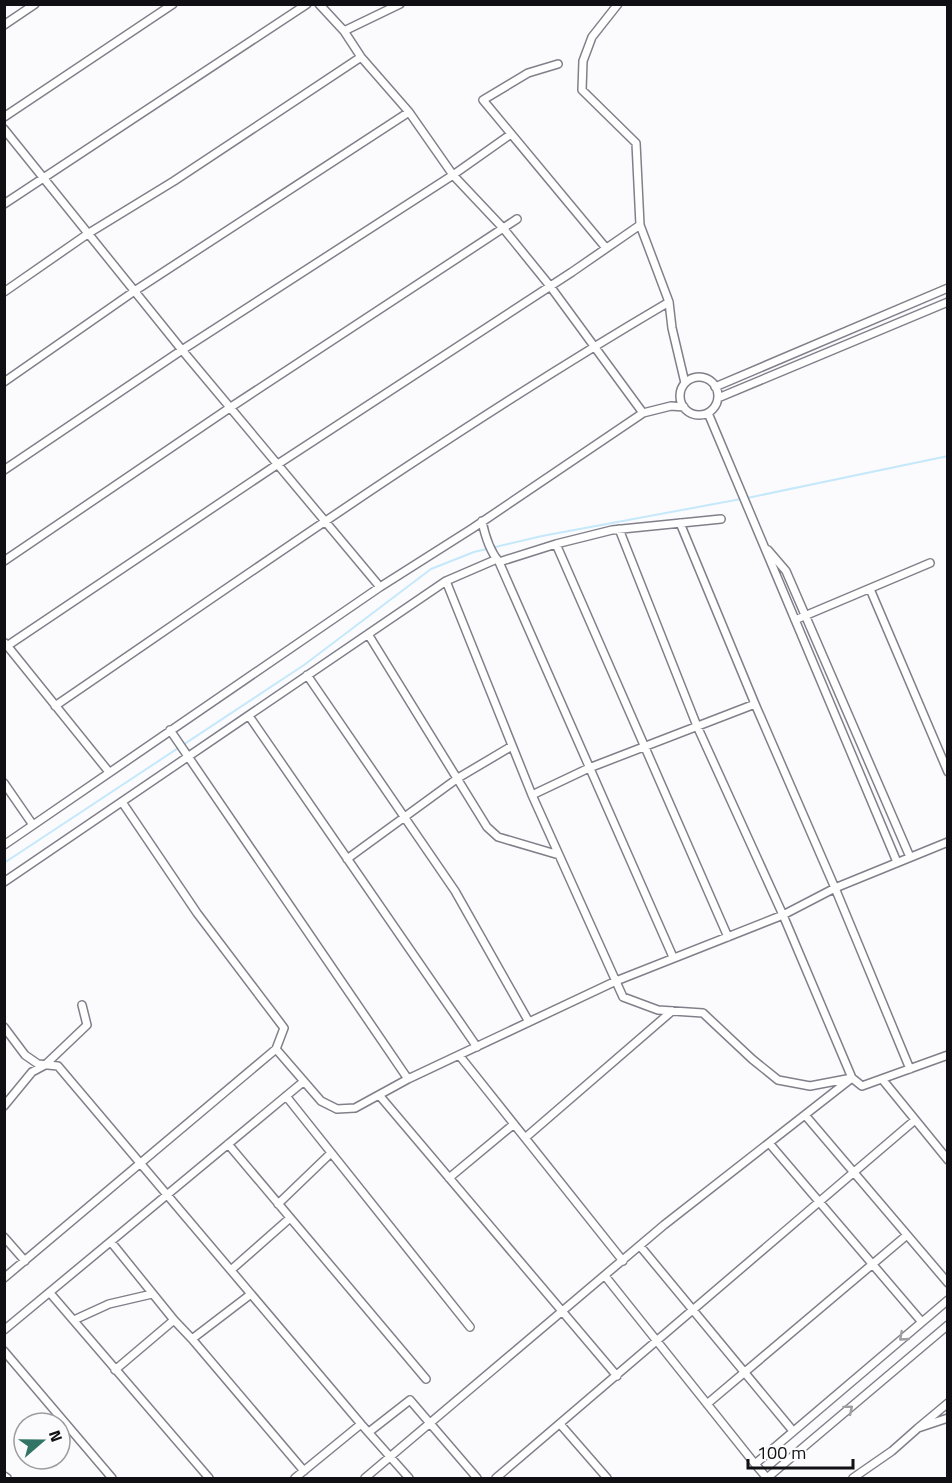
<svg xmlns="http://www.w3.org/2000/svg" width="952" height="1483" font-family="'Titillium Web',sans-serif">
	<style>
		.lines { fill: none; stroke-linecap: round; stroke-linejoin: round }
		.stream { stroke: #c5e8fa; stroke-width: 2 }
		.minor-casing { stroke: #81808a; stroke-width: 10 }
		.minor { stroke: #fff; stroke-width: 7 }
		.oneway { stroke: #9f9fa1 }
	</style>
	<rect width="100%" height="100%" fill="#fbfbfe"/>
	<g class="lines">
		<path class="stream" d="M 747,498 L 948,456
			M 4,863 L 304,665 L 431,569 L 474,552 L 542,536 L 741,499"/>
		<g class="minor-casing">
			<path id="minor" d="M 319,4 L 344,31 L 361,57 L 409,112 L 453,175 L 503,228 L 550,286 L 643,413
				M 618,4 L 592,37 L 583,61 L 582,90 L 636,143 L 640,225 L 669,302 L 672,328 L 685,383
				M 4,25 L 35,4
				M 344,31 L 400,4
				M 558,64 L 528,73 L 483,100 L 606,248
				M 4,117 L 173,4
				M 4,129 L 182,350 L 380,587
				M 4,204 L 307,4
				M 4,292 L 89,233 L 174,181 L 361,57
				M680 396a19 19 0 1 1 38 0a19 19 0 1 1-38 0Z
				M 4,382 L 136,290 L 409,112
				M 715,387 L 948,288
				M 718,398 L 948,302
				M 708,413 L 897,862
				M 4,470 L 182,350 L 453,175 L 511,134
				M 482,521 C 485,536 489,550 499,562 L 673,957
				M 680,523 L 755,704 L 835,888 L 910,1069
				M 556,544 L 728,937
				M 768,550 L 786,571 L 910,857
				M 4,561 L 231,407 L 517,219
				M 499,562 L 556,544 L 612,530 L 721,519
				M 446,581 L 532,795 L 623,997 L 658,1010 L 703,1013 L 752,1059 L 778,1080 L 810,1086 L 852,1078 L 862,1086 L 948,1055
				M 870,589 L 948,772
				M 795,620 L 930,563
				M 368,634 L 487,827 L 498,837 L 559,855
				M 5,643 L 109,772
				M 7,646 L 278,464 L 572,272 L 640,225
				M 307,675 L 455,891 L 529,1022
				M 55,706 C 257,568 458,426 669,302
				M 249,716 L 477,1047
				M 170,730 L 408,1079
				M 4,783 L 33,825
				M 532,795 L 589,768 L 755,704
				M 122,802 L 197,913 L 284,1028 L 276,1049 L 321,1101 L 337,1109 L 355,1108 L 408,1079 L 616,981 L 783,915 L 835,888 L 948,842
				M 4,845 L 380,587 L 473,528 L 643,413 L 671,406 L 684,407
				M 347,859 L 458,778 L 512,746
				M 4,882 L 446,581 L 497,559
				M 4,1027 L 25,1055 L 38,1064 L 58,1066 L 361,1424 L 409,1478
				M 459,1055 L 623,1261
				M 882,1079 L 948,1160
				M 379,1095 L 617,1376
				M 286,1096 L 470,1327
				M 4,1106 L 32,1072 L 45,1065 L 87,1025 L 82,1005
				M 805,1115 L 948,1283
				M 525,1138 L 672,1011
				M 769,1143 L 921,1321
				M 228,1144 L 426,1379
				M 449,1178 L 514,1124
				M 278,1204 L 331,1153
				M 4,1237 L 25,1261
				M 111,1242 L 174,1320
				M 640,1246 L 793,1431
				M 231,1270 L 290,1218
				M 605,1276 L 755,1464
				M 4,1278 L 276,1049
				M 50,1293 L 209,1478
				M 948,1300 L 755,1464 L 767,1478 L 948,1325
				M 74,1320 L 109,1304 L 152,1294
				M 4,1330 L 303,1082
				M 192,1339 L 304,1471
				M 4,1351 L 112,1478
				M 115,1370 L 174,1320 L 192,1339 L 251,1294
				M 948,1403 L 918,1428 L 948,1418
				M 707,1404 L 907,1235
				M 560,1424 L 607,1478
				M 369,1432 L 410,1400 L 477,1478
				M 4,1476 L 7,1478
				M 295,1478 L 361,1424
				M 365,1478 L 664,1225 L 852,1078 L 783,915 L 697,726 L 619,529
				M 496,1478 L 915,1120
				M 853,1478 L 892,1451 L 918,1428"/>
		</g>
		<use href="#minor" class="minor"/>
	</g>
	<defs><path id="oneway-chevron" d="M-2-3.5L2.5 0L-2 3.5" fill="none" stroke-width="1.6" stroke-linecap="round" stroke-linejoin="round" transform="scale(1.5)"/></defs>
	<g class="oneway">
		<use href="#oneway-chevron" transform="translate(903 1337) rotate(139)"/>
		<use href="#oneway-chevron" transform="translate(849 1409) rotate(-40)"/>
	</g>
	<rect width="952" height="1483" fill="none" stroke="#101014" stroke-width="12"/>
	<g transform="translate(42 1441) rotate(70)"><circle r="28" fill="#fbfbfe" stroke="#9d9da0" stroke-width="1.5"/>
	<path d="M0-4.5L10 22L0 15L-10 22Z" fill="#327465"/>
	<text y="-9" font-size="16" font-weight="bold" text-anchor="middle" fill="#101014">N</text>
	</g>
	<path d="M748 1459v9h105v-9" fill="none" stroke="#101014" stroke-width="3"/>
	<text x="757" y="1459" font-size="18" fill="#101014" stroke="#fbfbfe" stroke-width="4.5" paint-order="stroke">100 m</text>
</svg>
